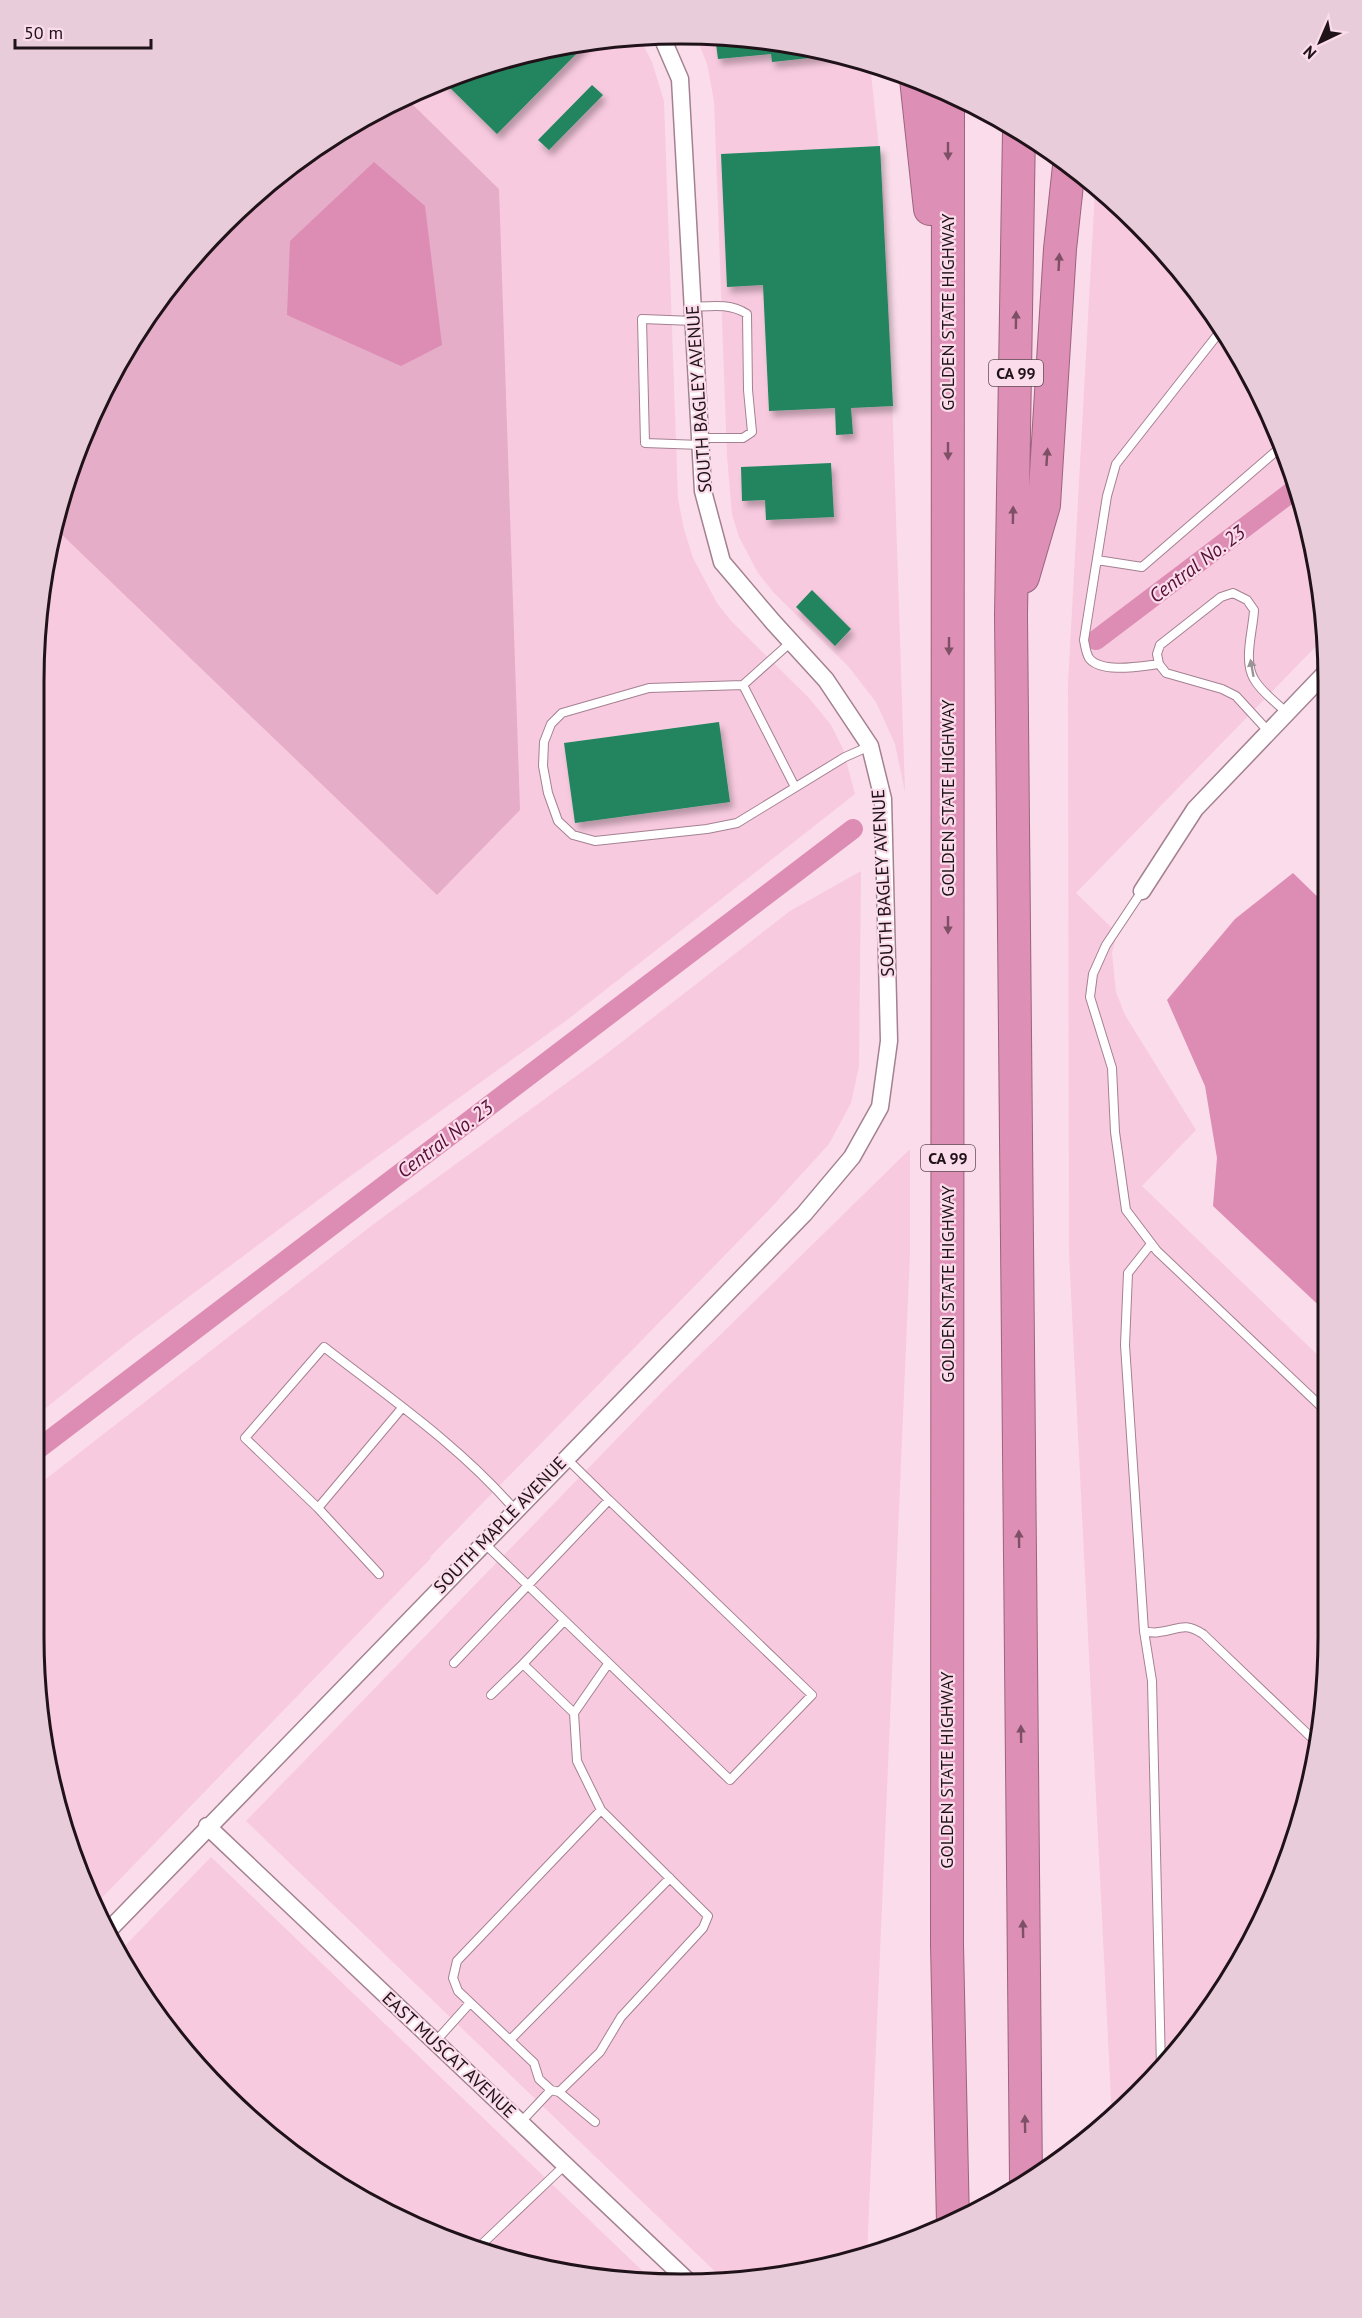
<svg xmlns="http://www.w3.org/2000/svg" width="1362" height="2318" font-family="'PT Sans',sans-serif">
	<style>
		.built { fill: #f8cadf }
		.green { fill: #e5adc7 }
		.water { fill: #dd8cb4 }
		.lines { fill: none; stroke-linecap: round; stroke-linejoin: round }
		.canal { stroke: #dd8cb4; stroke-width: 20 }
		.building { fill: #20855e; filter: url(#shadow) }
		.service-casing { stroke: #a48191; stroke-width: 10 }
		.minor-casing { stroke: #a48191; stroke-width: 19 }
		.motorway-casing { stroke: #9b637e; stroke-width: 34 }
		.service { stroke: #fff; stroke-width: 8 }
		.minor { stroke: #fff; stroke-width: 16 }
		.motorway { stroke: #de8fb5; stroke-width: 32 }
		.oneway { fill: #7e5066 }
		.oneway2 { fill: #9a9497 }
		.labels { text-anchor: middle; stroke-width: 4.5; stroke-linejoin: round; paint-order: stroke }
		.shield { fill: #fbdcea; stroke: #614f57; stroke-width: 1.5 }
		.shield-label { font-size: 16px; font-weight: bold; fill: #1f1218 }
		.street-label { font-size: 18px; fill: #1f1218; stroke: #fbdcea }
		.water-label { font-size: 20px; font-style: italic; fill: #570f3a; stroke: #fbdcea }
		.rim { fill: none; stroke: #1f1218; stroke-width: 3 }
	</style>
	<defs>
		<filter id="shadow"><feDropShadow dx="3.5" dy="6" stdDeviation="3" flood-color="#0004"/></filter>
	</defs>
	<rect width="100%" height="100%" fill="#fbdcea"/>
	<path class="built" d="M 695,34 L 808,46 L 870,65 L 886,212 L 905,792 L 895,744 L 876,702 L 848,666 L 774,593 L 758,573 L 739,537 L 732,514 L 727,456 L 714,101 L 707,64 Z
		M 639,37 L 652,62 L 664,101 L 678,499 L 684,529 L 693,558 L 717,603 L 731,621 L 809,698 L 831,725 L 843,749 L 855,794 L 567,1020 L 345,1180 L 135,1337 L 37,1415 L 34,638 L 56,529 L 499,189 L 405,97 L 433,82 L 555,45 Z
		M 1095,190 L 1168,253 L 1242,357 L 1295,473 L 1327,635 L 1076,893 L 1117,933 L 1112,953 L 1116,992 L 1125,1015 L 1196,1130 L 1142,1186 L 1328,1365 L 1328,1680 L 1294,1846 L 1220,1997 L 1139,2095 L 1112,2119 L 1069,1253 L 1068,684 Z
		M 861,871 L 859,1066 L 851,1103 L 829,1144 L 767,1212 L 430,1557 L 431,1558 L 93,1907 L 67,1845 L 39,1722 L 38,1485 L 375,1223 L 605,1055 L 790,911 Z
		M 910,1149 L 910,1253 L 867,2256 L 766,2279 L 726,2282 L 246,1821 L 668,1386 Z
		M 211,1857 L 654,2282 L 555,2273 L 473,2251 L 394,2218 L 287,2151 L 167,2031 L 118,1953 Z"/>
	<path class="green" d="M 405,97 L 499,189 L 520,810 L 437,895 L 56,529 L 68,472 L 142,321 L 223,223 L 321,142 Z"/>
	<path class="water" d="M 374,162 L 425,206 L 442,345 L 401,366 L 287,315 L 290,241 Z
		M 1293,873 L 1328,907 L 1328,1314 L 1213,1206 L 1217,1158 L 1205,1086 L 1167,1000 L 1235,919 Z"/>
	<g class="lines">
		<path class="canal" d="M 1096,640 L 1298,487
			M 38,1449 L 853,829"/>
	</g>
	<path class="building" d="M 715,36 L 808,46 L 838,55 L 772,62 L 771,54 L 718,59 Z
		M 588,42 L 497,134 L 442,80 L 555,45 Z
		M 592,85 L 603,95 L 549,150 L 538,140 Z
		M 880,146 L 893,406 L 851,408 L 853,434 L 836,435 L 835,408 L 769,411 L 763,285 L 727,287 L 721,154 Z
		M 831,463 L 834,517 L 766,520 L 765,500 L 742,501 L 741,467 Z
		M 812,590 L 851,629 L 835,646 L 796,607 Z
		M 719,722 L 730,802 L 575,823 L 564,743 Z"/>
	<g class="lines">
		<g class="service-casing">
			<path id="service" d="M 693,307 C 712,306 730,303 747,314 L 748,390 L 752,432 L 743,438 L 700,438
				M 694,321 L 642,319 L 645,443 L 701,445
				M 1097,560 L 1142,567 L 1282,446
				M 791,642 L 743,685 L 649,688 L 562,713 L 551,724 L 544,742 L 543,766 L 548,793 L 558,821 L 573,835 L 595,841 L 707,829 L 737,823 L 845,757 L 870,746
				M 1159,664 C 1142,666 1101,674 1089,658 C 1086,653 1085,645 1084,640 L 1107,496 L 1116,464 L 1222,329
				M 743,685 L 795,787
				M 1269,732 L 1236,696 L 1222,689 L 1166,673 L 1159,664 L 1157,654 L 1160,645 L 1221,597 L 1233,593 L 1247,600 L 1254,610 C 1253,631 1243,660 1254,679 C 1261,692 1277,703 1287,713
				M 1142,891 L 1106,945 L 1093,974 L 1090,997 L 1112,1068 L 1115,1132 L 1126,1210 L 1157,1251 L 1328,1413
				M 318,1508 L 402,1408
				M 484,1543 L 730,1780 L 812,1695 L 609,1500
				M 379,1574 L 318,1508 L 245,1438 L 324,1347 C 390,1398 461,1447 515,1510
				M 564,1621 L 523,1664 L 574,1713
				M 1144,1631 L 1125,1345 L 1128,1273 L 1151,1244
				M 454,1663 L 609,1500 L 566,1458
				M 491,1695 L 523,1664
				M 510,2040 L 670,1878
				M 435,2042 L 470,2003
				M 1161,2068 L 1152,1681 L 1144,1631 C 1148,1632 1154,1633 1159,1632 C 1179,1630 1183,1621 1203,1634 L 1315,1741
				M 551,2090 L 539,2079 L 534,2063 L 458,1991 L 453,1978 L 457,1961 L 601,1810
				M 559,2092 L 600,2052 L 621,2017 L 703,1928 L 708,1916 L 601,1810 L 577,1761 L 574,1713 L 608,1664
				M 520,2123 L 551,2090 L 559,2092 L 595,2122
				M 477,2252 L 481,2245 L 565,2165"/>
		</g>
		<g class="minor-casing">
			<path id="minor" d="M 1142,891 L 1195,809 L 1328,670
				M 207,1826 L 691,2284
				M 106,1933 L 804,1214 L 852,1157 L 880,1107 L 889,1041 L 883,799 L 870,746 L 826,680 L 773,622 L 722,562 L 703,491 L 680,79 L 661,35"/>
		</g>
		<g class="motorway-casing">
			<path id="motorway" d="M 916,79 L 930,209
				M 948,92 L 947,1945 L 953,2224
				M 1019,130 L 1011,615 L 1026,2182
				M 1023,577 L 1044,505 L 1060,249 L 1069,166"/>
		</g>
		<use href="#service" class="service"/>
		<use href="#minor" class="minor"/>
		<use href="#motorway" class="motorway"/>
	</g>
	<defs><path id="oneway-solid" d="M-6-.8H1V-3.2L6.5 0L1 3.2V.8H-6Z" transform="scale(1.5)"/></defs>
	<g class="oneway">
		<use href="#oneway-solid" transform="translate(948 151) rotate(90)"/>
		<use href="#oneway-solid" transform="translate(1059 262) rotate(-87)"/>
		<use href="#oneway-solid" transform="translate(1016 320) rotate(-89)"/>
		<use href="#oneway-solid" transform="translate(948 451) rotate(90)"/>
		<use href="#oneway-solid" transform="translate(1047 457) rotate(-86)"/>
		<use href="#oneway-solid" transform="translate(1013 515) rotate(-89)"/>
		<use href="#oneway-solid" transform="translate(949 646) rotate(90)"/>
		<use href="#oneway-solid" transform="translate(948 925) rotate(90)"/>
		<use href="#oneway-solid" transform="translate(1019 1539) rotate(-91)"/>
		<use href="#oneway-solid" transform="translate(1021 1734) rotate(-91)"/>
		<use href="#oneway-solid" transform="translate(1023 1929) rotate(-91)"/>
		<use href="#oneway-solid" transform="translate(1025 2124) rotate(-91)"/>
	</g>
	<use class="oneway2" href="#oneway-solid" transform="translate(1252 668) rotate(-100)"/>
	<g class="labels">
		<g class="shield">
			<rect x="989" y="360" width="54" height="26" rx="4.5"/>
			<rect x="921" y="1145" width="54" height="26" rx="4.5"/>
		</g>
		<g class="shield-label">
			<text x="1016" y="379">CA 99</text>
			<text x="948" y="1164">CA 99</text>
		</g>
		<g class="street-label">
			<text transform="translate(948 312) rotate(-90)" y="6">GOLDEN STATE HIGHWAY</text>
			<text transform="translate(699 399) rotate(-94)" y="6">SOUTH BAGLEY AVENUE</text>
			<text transform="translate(948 798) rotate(-90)" y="6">GOLDEN STATE HIGHWAY</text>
			<text transform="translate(883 883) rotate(-93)" y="6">SOUTH BAGLEY AVENUE</text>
			<text transform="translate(948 1284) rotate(-90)" y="6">GOLDEN STATE HIGHWAY</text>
			<text transform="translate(500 1525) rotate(-46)" y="6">SOUTH MAPLE AVENUE</text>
			<text transform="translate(947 1770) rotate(-90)" y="6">GOLDEN STATE HIGHWAY</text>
			<text transform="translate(449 2055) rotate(43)" y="6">EAST MUSCAT AVENUE</text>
		</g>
		<g class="water-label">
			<text transform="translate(1197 564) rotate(-37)" y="7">Central No. 23</text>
			<text transform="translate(445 1139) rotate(-37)" y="7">Central No. 23</text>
		</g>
	</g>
	<path d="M0 0H1362V2318H0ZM681 44H681A637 637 0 0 1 1318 681V1637A637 637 0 0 1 681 2274H681A637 637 0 0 1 44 1637V681A637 637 0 0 1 681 44Z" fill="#e9ccd9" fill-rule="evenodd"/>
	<path class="rim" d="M681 44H681A637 637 0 0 1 1318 681V1637A637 637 0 0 1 681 2274H681A637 637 0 0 1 44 1637V681A637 637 0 0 1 681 44Z"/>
	<g transform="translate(1320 42) rotate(224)" stroke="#fbdcea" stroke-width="4.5" paint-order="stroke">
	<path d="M0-4.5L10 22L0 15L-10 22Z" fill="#1f1218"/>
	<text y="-9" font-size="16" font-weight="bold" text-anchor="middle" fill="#1f1218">N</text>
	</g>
	<path d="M15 39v9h136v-9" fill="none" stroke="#1f1218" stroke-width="3"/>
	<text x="24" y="39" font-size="18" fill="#1f1218" stroke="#fbdcea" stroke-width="4.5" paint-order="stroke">50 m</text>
</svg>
